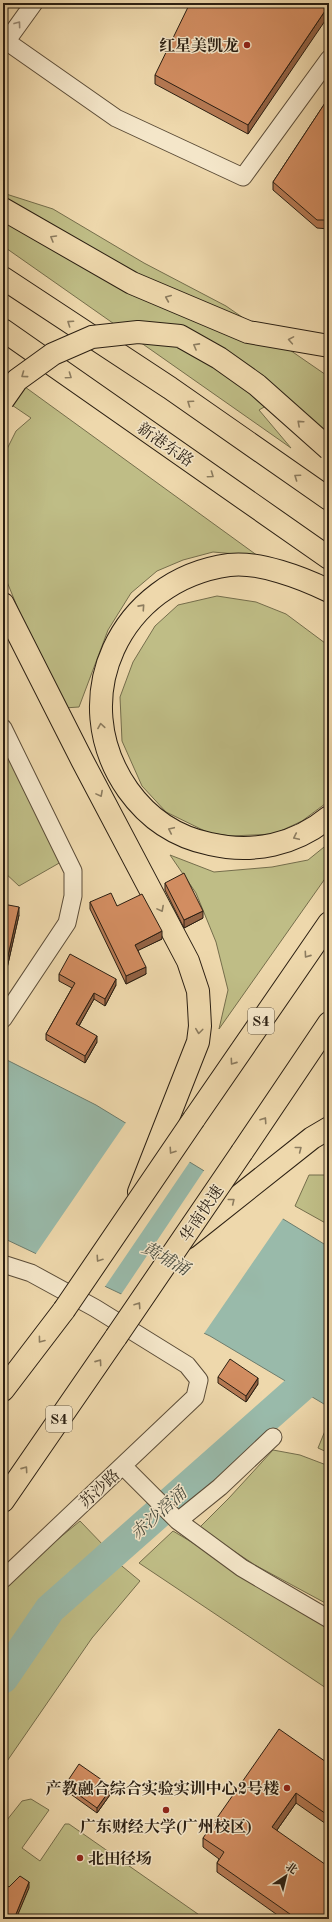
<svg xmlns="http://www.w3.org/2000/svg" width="332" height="1922" font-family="'Old Standard TT','Noto Serif SC',serif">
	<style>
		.green { fill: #bfbd86; stroke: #756e4c }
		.water { fill: #99baaa; stroke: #6d7c6d }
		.pier { fill: #eed8ac }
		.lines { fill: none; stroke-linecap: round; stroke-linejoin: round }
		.river { stroke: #99baaa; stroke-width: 31 }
		.minor-casing { stroke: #5c4d38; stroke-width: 19 }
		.major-casing { stroke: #2b1f12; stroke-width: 24 }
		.highway-casing { stroke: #2b1f12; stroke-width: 24 }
		.minor { stroke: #f4e6c9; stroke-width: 17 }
		.major { stroke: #eed8ac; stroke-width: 22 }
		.highway { stroke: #eed8ac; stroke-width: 22 }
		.highway-bridge-casing { stroke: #2b1f12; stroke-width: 24; stroke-linecap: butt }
		.highway-bridge { stroke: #eed8ac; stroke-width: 22 }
		.wall { fill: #b57953; stroke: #2b1f12 }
		.shaded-wall { fill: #936344; stroke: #2b1f12 }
		.building { fill: #d28d61; stroke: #2b1f12 }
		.oneway { stroke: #9a8c77 }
		.oneway2 { stroke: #8c7c5f }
		.poi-dot { fill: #8f2418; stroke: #f4e6c9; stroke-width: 1.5 }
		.labels { text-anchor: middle; stroke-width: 3; stroke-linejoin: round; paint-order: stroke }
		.shield { fill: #f4e6c9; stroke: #675b49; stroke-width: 1 }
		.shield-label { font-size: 15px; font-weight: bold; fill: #2b1f12 }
		.poi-label { font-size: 16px; font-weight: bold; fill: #2b1f12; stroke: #f4e6c9; text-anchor: end }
		.street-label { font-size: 16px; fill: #2b1f12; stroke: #f4e6c9 }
		.water-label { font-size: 17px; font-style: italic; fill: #4c4e40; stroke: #f4e6c9 }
	</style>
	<rect width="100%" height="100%" fill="#eed8ac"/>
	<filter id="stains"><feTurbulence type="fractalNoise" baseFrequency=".005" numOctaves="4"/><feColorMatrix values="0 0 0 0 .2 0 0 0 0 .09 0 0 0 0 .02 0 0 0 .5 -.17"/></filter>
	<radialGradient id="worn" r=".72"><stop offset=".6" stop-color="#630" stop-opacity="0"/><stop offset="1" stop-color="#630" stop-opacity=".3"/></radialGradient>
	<path class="green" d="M 3,193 L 53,209 L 144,263 L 226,306 L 329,377 L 329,435 L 280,398 L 259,410 L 291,448 L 3,246 Z
		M 3,371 L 258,556 L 213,552 L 183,560 L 157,571 L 131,593 L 108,630 L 79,707 L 64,708 L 23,621 L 3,572 L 3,457 L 16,431 L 31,418 L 3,399 Z
		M 217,596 L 256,602 L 286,614 L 329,646 L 329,801 L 302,821 L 274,834 L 231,836 L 209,833 L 166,812 L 142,786 L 122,741 L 120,697 L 133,662 L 155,626 L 178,605 Z
		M 3,737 L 61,862 L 19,886 L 3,871 Z
		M 329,843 L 329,873 L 219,1029 L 228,990 L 216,942 L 196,893 L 170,855 L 214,872 L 272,867 L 308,860 Z
		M 309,1175 L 329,1175 L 329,1225 L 295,1206 Z
		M 327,1426 L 329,1427 L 329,1453 L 318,1448 Z
		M 273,1450 L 300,1455 L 329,1466 L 329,1605 L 255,1565 L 199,1528 L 229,1498 Z
		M 80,1521 L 106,1548 C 68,1583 32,1616 3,1658 L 3,1590 L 34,1559 Z
		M 173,1531 L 329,1624 L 329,1690 L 139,1563 Z
		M 117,1562 L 140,1581 L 92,1638 L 3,1767 L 3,1699 L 59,1619 Z
		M 31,1799 L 49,1810 L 22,1848 L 40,1861 L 65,1824 L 69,1824 L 205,1919 L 3,1919 L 3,1825 L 22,1801 Z"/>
	<path class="water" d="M 3,1058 L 96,1105 L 329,1247 L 329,1407 L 210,1336 L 3,1238 Z"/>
	<path class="pier" d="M 127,1121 L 191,1160 L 104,1288 L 35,1255 Z
		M 205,1169 L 284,1217 L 203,1335 L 120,1296 Z"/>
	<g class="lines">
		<path class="river" d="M 3,1678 L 50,1609 L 329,1362"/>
		<g class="minor-casing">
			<path id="minor" d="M 6,41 L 116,118 L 243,177 L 329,59
				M 3,46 L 34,3
				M 3,728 L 73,871 L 73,896 L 67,923 L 3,1019
				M 3,1264 L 31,1273 L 95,1308 L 187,1365 L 199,1380 L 195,1397 L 3,1579
				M 273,1437 L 220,1487 L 178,1521 L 242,1568 L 329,1619
				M 123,1466 L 178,1521"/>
		</g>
		<g class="major-casing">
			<path id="major" d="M 3,278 L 170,388 L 329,499
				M 3,330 L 329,558"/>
		</g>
		<g class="highway-casing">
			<path id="highway" d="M 3,209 L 132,283 L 248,332 L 329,346
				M 329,591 C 303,578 258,561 229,565 C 120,580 64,699 128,790 C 148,818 176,837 210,844 C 253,854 295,845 329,817
				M 3,604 L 82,760 L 188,961 L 198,991 L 199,1007 L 200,1026 L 198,1042 L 139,1192
				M 194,1119 L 329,923
				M 242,1152 L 329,1023
				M 186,1238 L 312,1138 L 329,1128
				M 3,1390 L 64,1310
				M 3,1501 L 116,1337"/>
		</g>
		<use href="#minor" class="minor"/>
		<use href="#major" class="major"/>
		<use href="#highway" class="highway"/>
		<g class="highway-bridge-casing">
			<path id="highway-bridge" d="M 3,400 L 17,380 L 53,354 L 92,337 L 138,332 L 180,336 L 219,358 L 257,385 L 329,449
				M 64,1310 L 194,1119
				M 116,1337 L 242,1152"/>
		</g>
		<use href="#highway-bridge" class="highway-bridge"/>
	</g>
	<path class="wall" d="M 329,3 L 248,134 L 155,84 L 155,75 Z
		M 329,97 L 329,229 L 317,228 L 273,190 L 273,182 Z
		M 165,883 L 203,918 L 184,928 L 165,890 Z
		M 90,902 L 117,906 L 162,939 L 138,950 L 146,974 L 126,984 L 90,909 Z
		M 3,904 L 19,915 L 5,977 L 3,976 Z
		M 59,974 L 116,985 L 105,1006 L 94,999 L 79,1026 L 97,1042 L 85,1063 L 46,1040 L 46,1034 L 72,988 L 59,981 Z
		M 218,1377 L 258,1384 L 246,1402 L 218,1383 Z
		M 329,1764 L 329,1826 L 296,1803 L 277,1830 L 329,1919 L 283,1919 L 217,1872 L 217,1863 L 219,1859 L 203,1847 L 203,1838 Z
		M 65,1785 L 112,1792 L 97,1813 L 65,1790 Z"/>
	<path class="shaded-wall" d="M 329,5 L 329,15 L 248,134 L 248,125 Z
		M 19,907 L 19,915 L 5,977 L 5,969 Z
		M 203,911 L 203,918 L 184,928 L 184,920 Z
		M 162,931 L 162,939 L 135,952 L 135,945 Z
		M 146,967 L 146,974 L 126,984 L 126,976 Z
		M 116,979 L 116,985 L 105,1006 L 105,999 Z
		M 94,993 L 94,999 L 76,1031 L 76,1024 Z
		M 97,1036 L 97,1042 L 85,1063 L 85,1056 Z
		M 258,1378 L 258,1384 L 246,1402 L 246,1396 Z
		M 112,1787 L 112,1792 L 97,1813 L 97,1808 Z
		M 296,1793 L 296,1803 L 272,1837 L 272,1827 Z
		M 29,1882 L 29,1888 L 16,1919 L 14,1919 Z"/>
	<path class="building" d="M 190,3 L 329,3 L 329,5 L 248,125 L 155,75 Z
		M 329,97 L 329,220 L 317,220 L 273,182 Z
		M 184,873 L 203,911 L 184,920 L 165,883 Z
		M 111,893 L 117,906 L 142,894 L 162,931 L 135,945 L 146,967 L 126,976 L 90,902 Z
		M 3,904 L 19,907 L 5,969 L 3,969 Z
		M 70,954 L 116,979 L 105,999 L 94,993 L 76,1024 L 97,1036 L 85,1056 L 46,1034 L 75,983 L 59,974 Z
		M 230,1359 L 258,1378 L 246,1396 L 218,1377 Z
		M 279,1729 L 329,1764 L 329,1816 L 296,1793 L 272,1827 L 329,1867 L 329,1919 L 297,1919 L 217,1863 L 224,1852 L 203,1838 Z
		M 79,1764 L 112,1787 L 97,1808 L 65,1785 Z
		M 20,1876 L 29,1882 L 14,1919 L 3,1919 L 3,1883 L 9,1887 Z"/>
	<defs><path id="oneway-chevron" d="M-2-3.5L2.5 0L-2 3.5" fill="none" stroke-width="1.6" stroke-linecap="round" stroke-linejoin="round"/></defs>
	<use class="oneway" href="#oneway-chevron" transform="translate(18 24) rotate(-54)"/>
	<g class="oneway2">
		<use href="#oneway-chevron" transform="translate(53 238) rotate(-150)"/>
		<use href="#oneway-chevron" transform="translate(168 298) rotate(-157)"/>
		<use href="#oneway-chevron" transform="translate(70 323) rotate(-146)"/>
		<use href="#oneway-chevron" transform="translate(291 340) rotate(-170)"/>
		<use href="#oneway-chevron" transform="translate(196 346) rotate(-151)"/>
		<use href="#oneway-chevron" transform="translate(24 375) rotate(144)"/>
		<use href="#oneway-chevron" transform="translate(69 376) rotate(35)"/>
		<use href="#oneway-chevron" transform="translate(190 403) rotate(-145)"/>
		<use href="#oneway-chevron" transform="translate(300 423) rotate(-138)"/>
		<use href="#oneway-chevron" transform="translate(211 475) rotate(35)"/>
		<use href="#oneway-chevron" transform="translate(297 477) rotate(-145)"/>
		<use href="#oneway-chevron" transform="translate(142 607) rotate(-48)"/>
		<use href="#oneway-chevron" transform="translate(101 726) rotate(-99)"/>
		<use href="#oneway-chevron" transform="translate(100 794) rotate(62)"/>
		<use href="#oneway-chevron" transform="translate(171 830) rotate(-155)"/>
		<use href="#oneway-chevron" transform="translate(296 837) rotate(155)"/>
		<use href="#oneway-chevron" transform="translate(161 909) rotate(62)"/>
		<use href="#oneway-chevron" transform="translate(307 955) rotate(125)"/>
		<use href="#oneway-chevron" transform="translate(199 1031) rotate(97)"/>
		<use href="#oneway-chevron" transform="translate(233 1062) rotate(125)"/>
		<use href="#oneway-chevron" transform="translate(264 1120) rotate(-56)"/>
		<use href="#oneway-chevron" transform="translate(299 1149) rotate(-38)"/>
		<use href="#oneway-chevron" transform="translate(172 1151) rotate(124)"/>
		<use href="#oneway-chevron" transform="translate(232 1201) rotate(-39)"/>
		<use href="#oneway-chevron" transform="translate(99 1259) rotate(124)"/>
		<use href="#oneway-chevron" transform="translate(138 1305) rotate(-56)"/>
		<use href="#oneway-chevron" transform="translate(41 1340) rotate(127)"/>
		<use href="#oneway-chevron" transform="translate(99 1362) rotate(-55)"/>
		<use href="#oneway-chevron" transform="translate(25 1469) rotate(-55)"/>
	</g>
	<g class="poi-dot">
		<circle cx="247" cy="45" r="4"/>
		<circle cx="287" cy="1788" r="4"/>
		<circle cx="166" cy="1810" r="4"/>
		<circle cx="80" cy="1858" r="4"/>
	</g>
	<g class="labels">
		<g class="shield">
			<rect x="248" y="1008" width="26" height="26" rx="3"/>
			<rect x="46" y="1406" width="26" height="26" rx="3"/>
		</g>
		<g class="shield-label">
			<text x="261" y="1026">S4</text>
			<text x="59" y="1424">S4</text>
		</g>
		<g class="poi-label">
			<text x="239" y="51">红星美凯龙</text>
			<text x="279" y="1794">产教融合综合实验实训中心2号楼</text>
			<text x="166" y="1832" text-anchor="middle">广东财经大学(广州校区)</text>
			<text x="88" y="1864" text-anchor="start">北田径场</text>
		</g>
		<g class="street-label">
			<text transform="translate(166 444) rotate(35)" y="6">新港东路</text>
			<text transform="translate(201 1213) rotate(-56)" y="6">华南快速</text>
			<text transform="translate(99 1488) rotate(-43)" y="6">苏沙路</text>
		</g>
		<g class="water-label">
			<text transform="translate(166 1258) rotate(29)" y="6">黄埔涌</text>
			<text transform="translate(158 1513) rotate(-42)" y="6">赤沙滘涌</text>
		</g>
	</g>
	<rect width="332" height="1922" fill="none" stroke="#eed8ac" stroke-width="16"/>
	<rect x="4" y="4" width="324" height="1914" fill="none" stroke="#2b1f12" stroke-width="2"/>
	<rect x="8" y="8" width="316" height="1906" fill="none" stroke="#2b1f12"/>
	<g transform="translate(286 1876) rotate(35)" stroke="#f4e6c9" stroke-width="3" paint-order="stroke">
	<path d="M0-3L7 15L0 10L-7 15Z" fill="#2b1f12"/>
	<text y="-6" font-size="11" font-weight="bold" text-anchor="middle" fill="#2b1f12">北</text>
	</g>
	<rect width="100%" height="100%" filter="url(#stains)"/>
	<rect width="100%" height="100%" fill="url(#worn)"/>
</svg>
